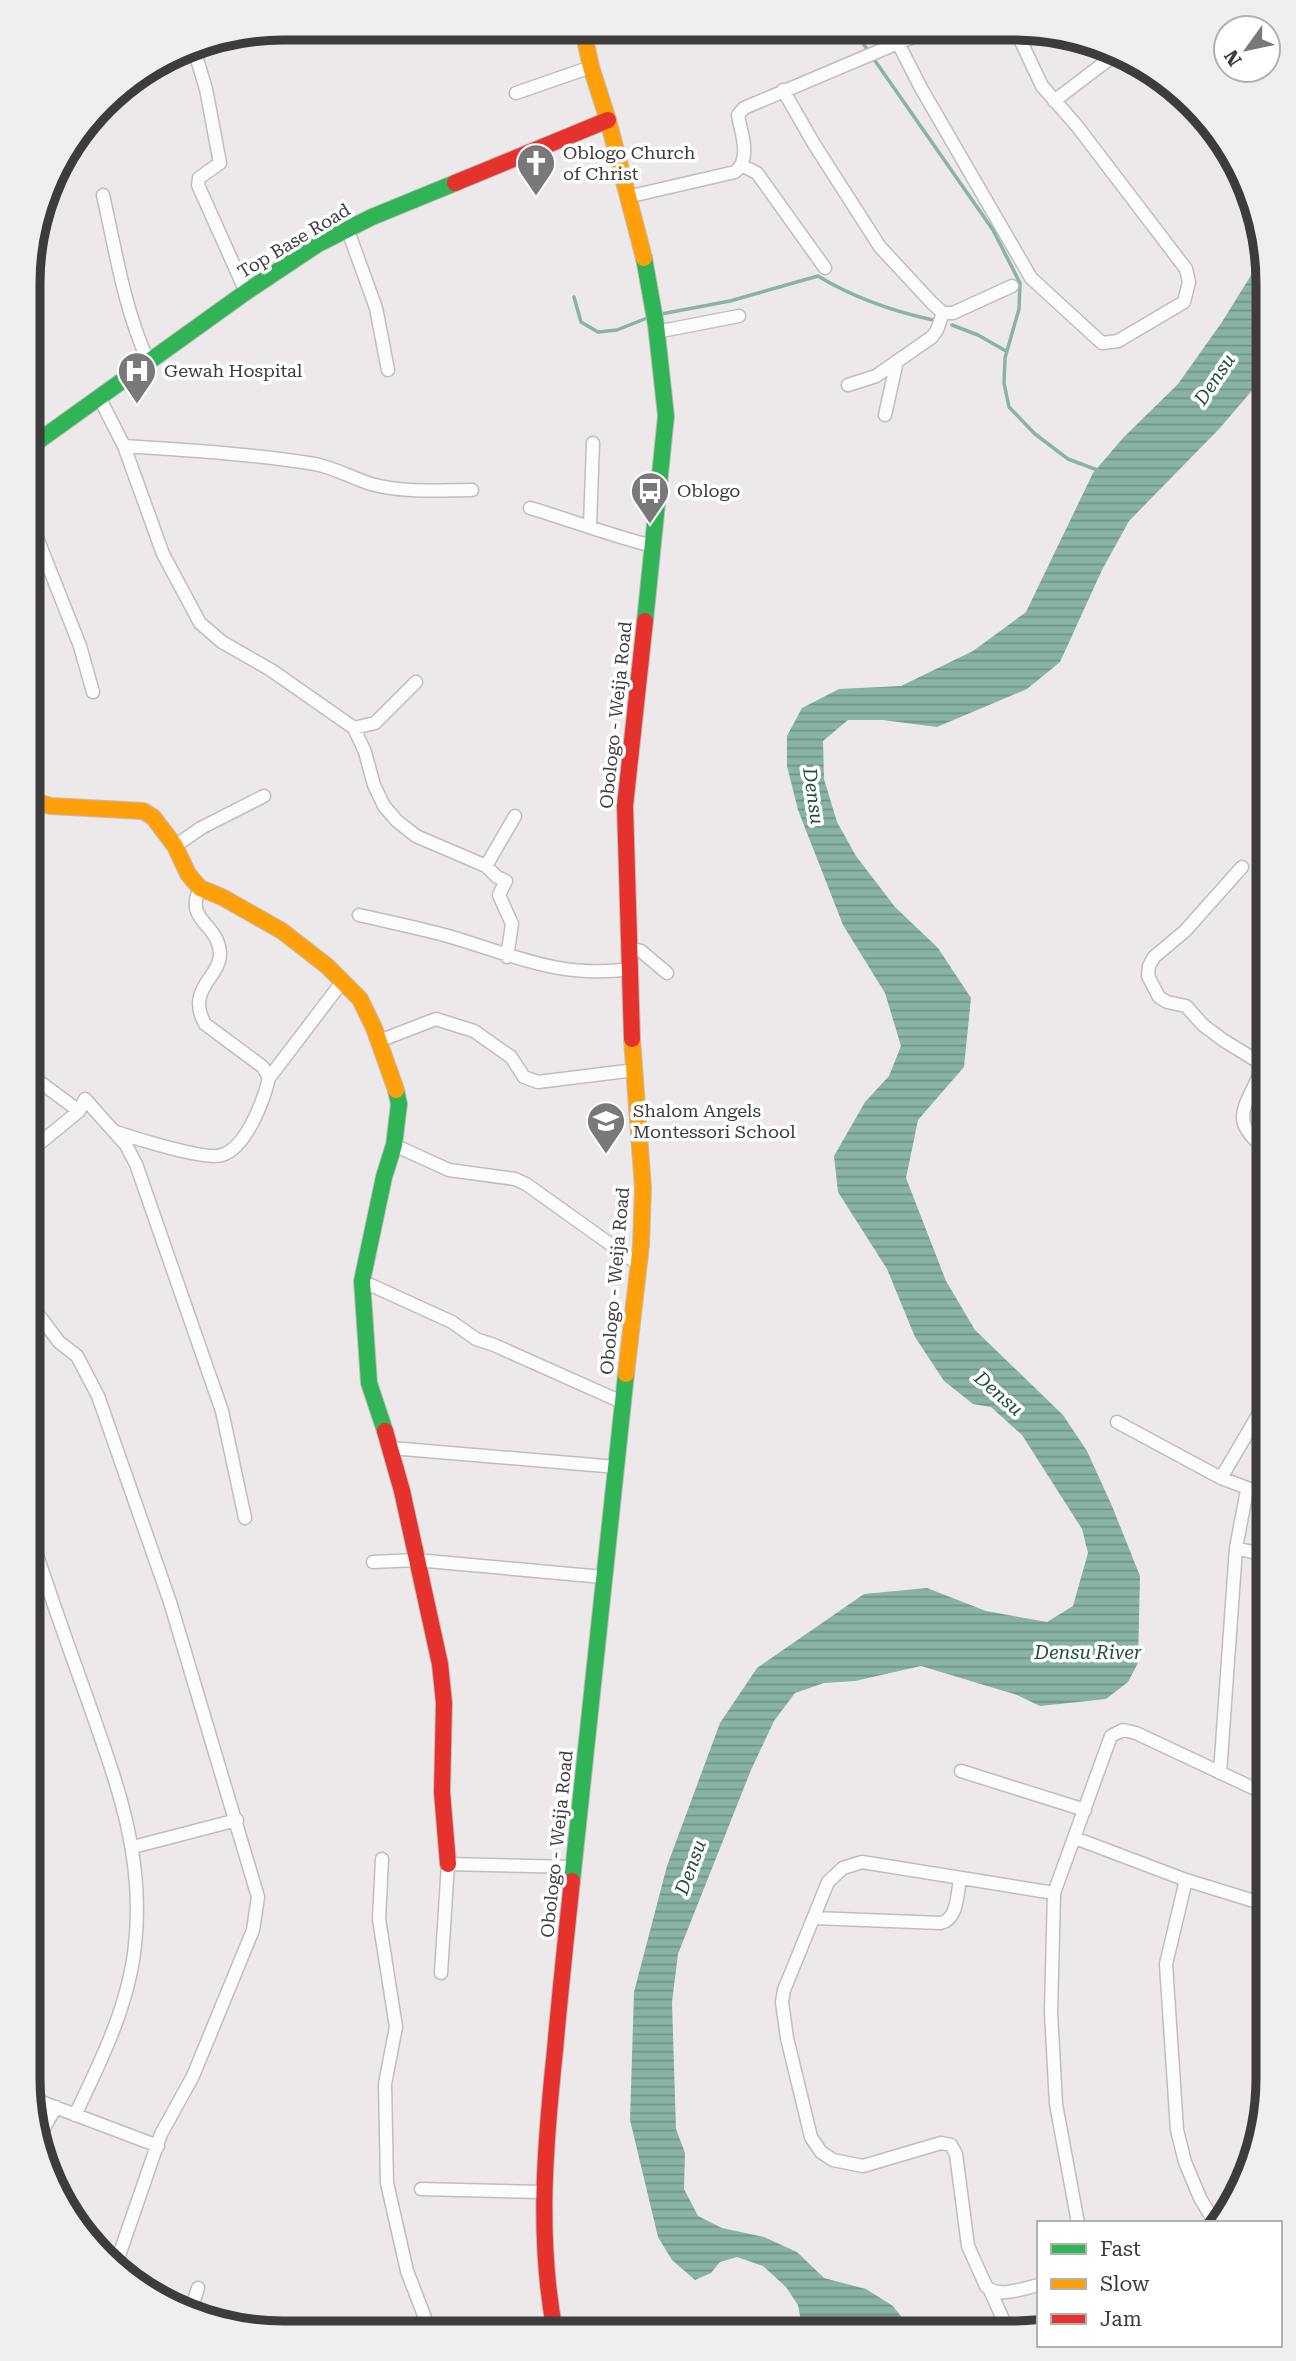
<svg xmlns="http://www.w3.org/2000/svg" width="1296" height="2361" font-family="'Roboto Serif',serif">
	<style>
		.water { fill: url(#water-rules) }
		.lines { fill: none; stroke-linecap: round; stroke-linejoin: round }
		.stream { stroke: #89b4a3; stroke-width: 3.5 }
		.street-casing { stroke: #c0bdbd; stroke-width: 15 }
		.fast-casing { stroke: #c0bdbd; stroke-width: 18 }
		.slow-casing { stroke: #c0bdbd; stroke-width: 18 }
		.jam-casing { stroke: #c0bdbd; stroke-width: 18 }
		.street { stroke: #fcfcfc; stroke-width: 12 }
		.fast { stroke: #30b455; stroke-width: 16 }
		.slow { stroke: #ff9f0a; stroke-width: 16 }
		.jam { stroke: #e5322d; stroke-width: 16 }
		.labels { text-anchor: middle; stroke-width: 7; stroke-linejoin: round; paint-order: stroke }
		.poi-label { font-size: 18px; fill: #3e3b3c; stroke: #fff; text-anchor: start }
		.street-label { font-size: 18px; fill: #3e3b3c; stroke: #fff }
		.water-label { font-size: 19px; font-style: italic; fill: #1b4f3d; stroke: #fff }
		.rim { fill: none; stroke: #3e3b3c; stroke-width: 9 }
	</style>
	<defs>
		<pattern id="water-rules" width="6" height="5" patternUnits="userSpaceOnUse" patternTransform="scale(1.75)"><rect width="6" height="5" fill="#89b4a3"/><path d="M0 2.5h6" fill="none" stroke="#719486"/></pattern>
	</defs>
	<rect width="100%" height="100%" fill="#ede9ea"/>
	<path class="water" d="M 1263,256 L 1268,283 L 1268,372 L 1219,429 L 1129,521 L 1102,570 L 1060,662 L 1027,689 L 937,727 L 883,720 L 848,720 L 823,741 L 824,779 L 837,822 L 856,856 L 895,907 L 938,948 L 971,998 L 964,1067 L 918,1120 L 906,1178 L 946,1281 L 975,1330 L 1063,1415 L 1087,1451 L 1112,1506 L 1140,1576 L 1138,1663 L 1128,1682 L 1106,1699 L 1040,1706 L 1017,1695 L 921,1666 L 855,1681 L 824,1683 L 795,1693 L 774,1721 L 751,1770 L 678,1954 L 672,2002 L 676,2129 L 685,2153 L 684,2189 L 698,2216 L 722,2228 L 764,2237 L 797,2252 L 824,2278 L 866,2289 L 893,2306 L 914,2333 L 803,2332 L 798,2305 L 786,2287 L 763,2266 L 737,2257 L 720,2262 L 711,2273 L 695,2280 L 672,2260 L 658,2237 L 630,2120 L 634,1992 L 667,1866 L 720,1723 L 757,1668 L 864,1594 L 927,1588 L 986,1611 L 1047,1622 L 1073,1606 L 1088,1553 L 1082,1529 L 1022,1435 L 991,1407 L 973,1404 L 944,1381 L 915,1337 L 887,1269 L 838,1192 L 834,1156 L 865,1102 L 889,1076 L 901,1046 L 885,993 L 843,925 L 798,810 L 787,766 L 787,736 L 802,708 L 839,689 L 901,686 L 973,651 L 1026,612 L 1093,473 L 1123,438 L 1178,384 L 1222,322 Z"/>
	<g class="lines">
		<path class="stream" d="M 855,32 L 993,230 L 1020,283 L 1019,309 L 1005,358 L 1004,383 L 1009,407 L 1035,434 L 1068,459 L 1100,471
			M 574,297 L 581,322 L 598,332 L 617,330 L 647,318
			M 661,314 L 730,301 L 818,276 C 854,298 892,311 933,320
			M 952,325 L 978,335 L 1006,351"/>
		<g class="street-casing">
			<path id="street" d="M 926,32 L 898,43 L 921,88 L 1031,278 L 1102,343 L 1118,341 L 1184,302 L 1189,282 L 1186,269 L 1077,126 L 1042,86 L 1017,33
				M 193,46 L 206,89 L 220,163 L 199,178 L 198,185 L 246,292
				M 783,90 L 814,144 L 880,247 L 932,303 L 943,313 L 953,313 L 1012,286
				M 516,93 L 591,67
				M 1054,101 L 1112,57
				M 743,166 L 757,173 L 825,268
				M 103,195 C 116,252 124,309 149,363
				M 627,197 L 735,172 C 752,159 741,133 738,115 L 744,108 L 898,43
				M 347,228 L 376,308 L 388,370
				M 656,332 L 739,316
				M 848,385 L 876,376 L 932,337 L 937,330 L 943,313
				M 99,397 L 124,446 L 163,554 L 200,623 L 222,642 L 271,670 L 354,728 L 365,752 L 374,785 L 384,806 L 397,821 L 416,836 L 486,866 L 497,877 L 506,881 L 499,895 L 512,924 L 507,957
				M 885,415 L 897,361
				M 124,446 C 188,450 252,454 315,464 C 335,468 352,478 371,484 C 403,493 439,490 472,490
				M 530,508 C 571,520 611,536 653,546
				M 30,520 L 80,646 L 93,692
				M 590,526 L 593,443
				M 354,728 L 375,723 L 416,682
				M 175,846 L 201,828 L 264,796
				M 486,866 L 515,816
				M 1242,867 L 1185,931 L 1154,957 L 1149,966 L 1148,976 L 1159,997 L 1167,1002 L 1186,1006 L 1203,1025 L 1223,1040 L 1257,1061 L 1261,1071 C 1244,1111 1228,1120 1268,1151
				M 359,915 C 389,922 418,928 448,936 C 513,955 560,979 630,969
				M 629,948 L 641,951 L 667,973
				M 379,1041 L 436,1019 L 474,1031 L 511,1057 L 524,1077 L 538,1082 L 635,1070
				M 29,1074 L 79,1111
				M 269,1078 L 342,982
				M 116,1132 C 134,1138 207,1161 222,1155 C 246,1148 264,1100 269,1078 L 263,1067 L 205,1024 C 185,988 222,977 220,952 C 217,922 184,921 200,888
				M 394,1145 L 449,1170 L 515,1179 L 526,1184 L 638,1264
				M 29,1152 L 79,1111 L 85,1099 L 126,1145 L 136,1164 L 222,1411 L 245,1518
				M 362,1281 L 452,1322 L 476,1339 L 494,1345 L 624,1403
				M 29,1307 L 41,1318 L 59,1342 L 77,1356 L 98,1396 L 170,1602 L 258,1897 L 253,1930 L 193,2076 L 161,2134 L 115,2267
				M 1117,1422 L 1221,1478 L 1268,1496
				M 391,1448 L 617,1467
				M 1221,1478 L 1268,1398
				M 29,1532 C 48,1588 67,1643 87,1698 C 116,1781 145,1855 135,1945 C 129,2005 101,2061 75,2115
				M 1236,1548 L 1268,1556
				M 373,1562 L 416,1560 L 603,1577
				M 961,1771 L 1085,1810
				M 1220,1773 L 1236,1548 L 1247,1490
				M 1075,1838 L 1186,1880 L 1267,1905
				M 133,1847 L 237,1820
				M 382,1859 L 379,1919 L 396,2027 L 385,2084 L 387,2183 L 407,2271 L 430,2331
				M 1186,1880 L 1166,1964 L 1177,2130 L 1185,2162 L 1200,2198 L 1215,2223
				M 814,1918 L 941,1923 C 958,1919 957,1894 960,1879
				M 441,1973 L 448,1864 L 574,1867
				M 31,2098 L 158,2146
				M 38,2138 L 56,2107
				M 421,2189 L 542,2192
				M 1078,2223 L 1056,2104 L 1051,2012 L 1054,1893 L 1111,1736 L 1123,1730 L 1136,1733 L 1268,1795
				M 1039,2285 C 1024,2288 997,2299 986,2286 L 968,2246 L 956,2154 L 951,2145 L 941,2143 L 863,2166 L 833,2160 L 821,2152 L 811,2137 L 787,2038 L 782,2002 L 784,1990 L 828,1882 L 843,1868 L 862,1862 L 1054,1893
				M 990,2290 L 1009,2333
				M 192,2307 L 198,2288"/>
		</g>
		<g class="fast-casing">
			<path id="fast" d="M 644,258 L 656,325 L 666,416 L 645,621
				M 30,447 L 246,292 L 318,244 L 372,217 L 455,183
				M 385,1431 L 369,1383 L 362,1281 L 384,1177 L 394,1145 L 399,1104 L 396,1090
				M 572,1881 L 626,1374"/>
		</g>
		<g class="slow-casing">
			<path id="slow" d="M 583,30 L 591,67 L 608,120 L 644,258
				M 29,800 L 51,806 L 143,811 L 153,817 L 175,846 L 188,874 L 200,888 L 222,897 L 282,931 L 327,966 L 360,999 L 374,1028 L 396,1090
				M 626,1374 L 641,1245 L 643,1188 L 632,1039"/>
		</g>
		<g class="jam-casing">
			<path id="jam" d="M 455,183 L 608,120
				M 632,1039 L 625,806 L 645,621
				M 385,1431 L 402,1491 L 440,1664 L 444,1703 L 442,1792 L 448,1864
				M 555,2332 C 537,2238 545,2145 555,2050 C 560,1994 566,1937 572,1881"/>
		</g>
		<use href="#street" class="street"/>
		<use href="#fast" class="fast"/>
		<use href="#slow" class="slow"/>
		<use href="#jam" class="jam"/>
	</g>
	<defs>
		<g id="church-pin" transform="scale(2.0125)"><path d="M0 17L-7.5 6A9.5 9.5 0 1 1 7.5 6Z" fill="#7b7879" stroke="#fff"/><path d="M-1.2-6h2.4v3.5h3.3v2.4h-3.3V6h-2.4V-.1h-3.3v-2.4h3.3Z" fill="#fff"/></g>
		<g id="hospital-pin" transform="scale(2.0125)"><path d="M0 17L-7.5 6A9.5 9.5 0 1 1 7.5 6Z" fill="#7b7879" stroke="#fff"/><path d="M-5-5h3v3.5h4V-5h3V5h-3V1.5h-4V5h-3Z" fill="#fff"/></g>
		<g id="bus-pin" transform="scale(2.0125)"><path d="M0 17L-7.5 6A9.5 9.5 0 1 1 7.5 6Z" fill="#7b7879" stroke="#fff"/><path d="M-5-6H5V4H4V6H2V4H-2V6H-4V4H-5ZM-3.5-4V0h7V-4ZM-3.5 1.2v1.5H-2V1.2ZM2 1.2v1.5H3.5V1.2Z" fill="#fff"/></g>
		<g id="school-pin" transform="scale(2.0125)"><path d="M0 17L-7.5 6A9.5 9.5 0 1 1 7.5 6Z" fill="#7b7879" stroke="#fff"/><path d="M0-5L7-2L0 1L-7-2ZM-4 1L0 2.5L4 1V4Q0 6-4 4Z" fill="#fff"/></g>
	</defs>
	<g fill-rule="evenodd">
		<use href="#church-pin" x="536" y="163"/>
		<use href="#hospital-pin" x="137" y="371"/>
		<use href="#bus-pin" x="650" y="491"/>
		<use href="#school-pin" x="606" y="1121"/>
	</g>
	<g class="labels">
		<g class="poi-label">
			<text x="563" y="159">Oblogo Church<tspan x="563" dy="21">of Christ</tspan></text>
			<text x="164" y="377">Gewah Hospital</text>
			<text x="677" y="497">Oblogo</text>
			<text x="633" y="1117">Shalom Angels<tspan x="633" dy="21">Montessori School</tspan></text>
		</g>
		<g class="street-label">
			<text transform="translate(294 241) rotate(-31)" y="6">Top Base Road</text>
			<text transform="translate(616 715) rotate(-84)" y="6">Obologo - Weija Road</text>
			<text transform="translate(615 1281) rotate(-85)" y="6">Obologo - Weija Road</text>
			<text transform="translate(557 1844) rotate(-84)" y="6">Obologo - Weija Road</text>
		</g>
		<g class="water-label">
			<text transform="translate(1214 379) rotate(-56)" y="7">Densu</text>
			<text transform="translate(814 796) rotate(82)" y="7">Densu</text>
			<text transform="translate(999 1393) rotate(41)" y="7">Densu</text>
			<text x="1088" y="1659">Densu River</text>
			<text transform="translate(690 1867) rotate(-70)" y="7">Densu</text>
		</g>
	</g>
	<path d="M0 0H1296V2361H0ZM283 40H1013A243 243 0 0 1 1256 283V2078A243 243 0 0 1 1013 2321H283A243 243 0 0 1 40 2078V283A243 243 0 0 1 283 40Z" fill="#f0efef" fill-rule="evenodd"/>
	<path class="rim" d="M283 40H1013A243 243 0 0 1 1256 283V2078A243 243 0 0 1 1013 2321H283A243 243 0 0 1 40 2078V283A243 243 0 0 1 283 40Z"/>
	<rect x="1037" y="2221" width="245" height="126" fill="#ffffff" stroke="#b2b1b1" stroke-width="2"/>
	<rect x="1051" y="2244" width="35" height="10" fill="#30b455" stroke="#b2b1b1" stroke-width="2"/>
	<text x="1100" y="2256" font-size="21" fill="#3e3b3c">Fast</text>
	<rect x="1051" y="2279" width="35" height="10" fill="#ff9f0a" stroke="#b2b1b1" stroke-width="2"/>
	<text x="1100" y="2291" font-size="21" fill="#3e3b3c">Slow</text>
	<rect x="1051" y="2314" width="35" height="10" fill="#e5322d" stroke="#b2b1b1" stroke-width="2"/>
	<text x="1100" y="2326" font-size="21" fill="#3e3b3c">Jam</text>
	<g transform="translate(1247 49) rotate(237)"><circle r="33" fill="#ffffff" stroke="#b2b1b1" stroke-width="2"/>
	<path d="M0-5L12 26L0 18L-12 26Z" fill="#7b7879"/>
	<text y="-10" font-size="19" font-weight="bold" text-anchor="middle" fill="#3e3b3c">N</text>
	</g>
</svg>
